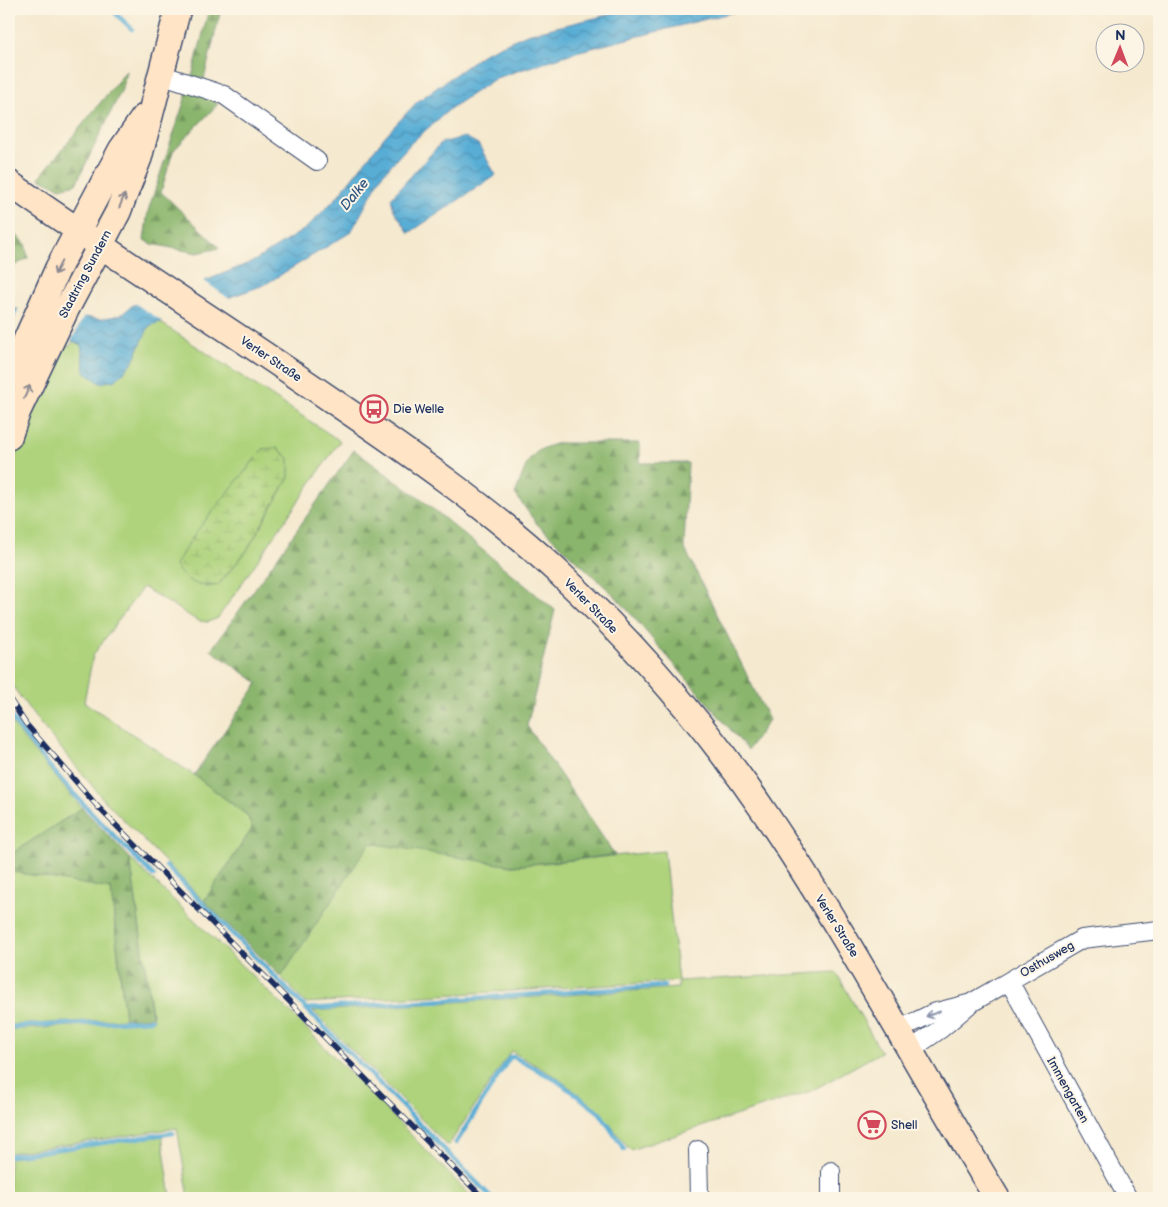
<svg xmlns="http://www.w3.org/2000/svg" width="1168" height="1207" font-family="'Balsamiq Sans',sans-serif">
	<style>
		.green { fill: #aed37c; stroke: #64816d; fill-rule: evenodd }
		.forest { fill: url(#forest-firs); stroke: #527265 }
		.wetland { fill: url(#wetland-marsh); stroke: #64816d }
		.water { fill: url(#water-waves); stroke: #3a6e9a }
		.pier { fill: #f5e9cf }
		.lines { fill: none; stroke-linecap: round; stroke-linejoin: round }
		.stream { stroke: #59add5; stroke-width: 4.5 }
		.street-casing { stroke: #3c4b6f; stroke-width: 20 }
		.secondary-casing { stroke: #3c4b6f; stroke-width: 28 }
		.street { stroke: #fff; stroke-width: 18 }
		.secondary { stroke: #ffe4c6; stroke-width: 25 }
		.rail-casing { stroke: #1b2f5e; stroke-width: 5.5 }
		.rail { stroke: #fcf5e5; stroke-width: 4; stroke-dasharray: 11; stroke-linecap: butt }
		.oneway { stroke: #8d8a92 }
		.oneway2 { stroke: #8d97ae }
		.labels { text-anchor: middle; stroke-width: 4; stroke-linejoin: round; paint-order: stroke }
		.street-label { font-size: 12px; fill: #1b2f5e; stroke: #fcf5e5 }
		.poi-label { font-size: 12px; fill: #1b2f5e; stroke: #fcf5e5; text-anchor: start }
		.water-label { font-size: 14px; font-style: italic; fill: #2e5582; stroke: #fcf5e5 }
	</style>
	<defs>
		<pattern id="forest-firs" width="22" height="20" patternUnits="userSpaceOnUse" patternTransform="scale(1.25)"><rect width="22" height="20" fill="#8ab56c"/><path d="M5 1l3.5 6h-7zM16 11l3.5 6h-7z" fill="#70945c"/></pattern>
		<pattern id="wetland-marsh" width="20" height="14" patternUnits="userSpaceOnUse" patternTransform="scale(1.25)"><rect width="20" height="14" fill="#aed37c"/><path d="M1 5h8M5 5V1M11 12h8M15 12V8" fill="none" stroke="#95b56e"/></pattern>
		<pattern id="water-waves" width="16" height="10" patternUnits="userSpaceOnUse" patternTransform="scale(1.25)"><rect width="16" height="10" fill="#59add5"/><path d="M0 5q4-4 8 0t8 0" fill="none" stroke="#498db0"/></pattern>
	</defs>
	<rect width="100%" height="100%" fill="#fcf5e5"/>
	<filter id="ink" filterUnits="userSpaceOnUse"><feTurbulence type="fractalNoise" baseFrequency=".02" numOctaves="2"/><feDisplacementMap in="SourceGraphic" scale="10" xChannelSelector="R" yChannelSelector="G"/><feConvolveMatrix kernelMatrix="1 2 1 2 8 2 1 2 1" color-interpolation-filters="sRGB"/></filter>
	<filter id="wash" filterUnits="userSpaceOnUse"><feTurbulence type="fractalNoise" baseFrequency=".0096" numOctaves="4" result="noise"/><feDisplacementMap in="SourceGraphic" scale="20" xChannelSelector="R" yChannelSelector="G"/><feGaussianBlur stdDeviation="1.12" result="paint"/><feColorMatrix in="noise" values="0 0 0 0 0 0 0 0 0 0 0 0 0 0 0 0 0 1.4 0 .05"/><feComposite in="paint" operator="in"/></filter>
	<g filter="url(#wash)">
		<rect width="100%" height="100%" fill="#f5e9cf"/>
		<path class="green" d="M 158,321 L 340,441 L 218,618 L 208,622 L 198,621 L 143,587 L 93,655 L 84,702 L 194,775 L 248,816 L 252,829 L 204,901 L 104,800 L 34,716 L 9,681 L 9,471 L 11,465 L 64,345 L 70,346 L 73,341 L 81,345 L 85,372 L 132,363 L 149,326 ZM 289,477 L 246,552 L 218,585 L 205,587 Z
			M 9,719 L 26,742 L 82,808 L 11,854 L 111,889 L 125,1019 L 9,1025 Z
			M 369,842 L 512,866 L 664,851 L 678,981 L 836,972 L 881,1052 L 811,1091 L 630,1150 L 598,1109 L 556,1077 L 511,1051 L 448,1146 L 313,1011 L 678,988 L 678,981 L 305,1003 L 281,977 Z
			M 130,858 L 293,1015 L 473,1198 L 189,1198 L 177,1128 L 9,1153 L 9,1030 L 153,1021 Z
			M 162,1136 L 171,1198 L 9,1198 L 9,1158 Z"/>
		<path class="forest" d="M 209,9 L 221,9 L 204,79 L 192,77 Z
			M 126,71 L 122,89 L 76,184 L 60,188 L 39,178 Z
			M 189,87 L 218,104 L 173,151 L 161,192 L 220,248 L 197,253 L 152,244 L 144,240 L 148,211 Z
			M 9,229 L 25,243 L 28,258 L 9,269 Z
			M 560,443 L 640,443 L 640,463 L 688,463 L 684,547 L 769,720 L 748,750 L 617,598 L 537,524 L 515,494 C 527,465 526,450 560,443 Z
			M 354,450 L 427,504 L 555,610 L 527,726 L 615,855 L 512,866 L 370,843 L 281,977 L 204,901 L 252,829 L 248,816 L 194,775 L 258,683 L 211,650 Z
			M 82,808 L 130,858 L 152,1017 L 125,1019 L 111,889 L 14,872 L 11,854 Z"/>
		<path class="wetland" d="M 277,448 L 289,458 L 289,477 L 246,552 L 218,585 C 199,588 185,582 175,565 L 196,532 L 263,449 Z"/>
		<path class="water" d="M 633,9 L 746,9 L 576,52 L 496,78 L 451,108 L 411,143 L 382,175 L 351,232 L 264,285 L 149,326 L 132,363 L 116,380 L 100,383 L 85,372 L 81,345 L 73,341 L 9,331 L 9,308 L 100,319 L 121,315 L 133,305 L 210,279 L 254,261 L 305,229 L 337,197 L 386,135 L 417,102 L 486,52 L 527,34 Z
			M 465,137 L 478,144 L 496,175 L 409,233 L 394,210 L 391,198 L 441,143 Z"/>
		<path class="pier" d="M 201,279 L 231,300 L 163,322 L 133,302 Z
			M 19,307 L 84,316 L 70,343 L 9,334 Z"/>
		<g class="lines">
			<path class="stream" d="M 111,9 L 132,29
				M 9,714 C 51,774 103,825 154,876
				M 166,866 L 492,1198
				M 306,1009 L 664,986
				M 9,1027 L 151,1020
				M 456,1143 L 510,1057 L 514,1057 L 556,1080 L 600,1113 L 624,1149
				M 9,1156 L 173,1133"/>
		</g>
	</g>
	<g filter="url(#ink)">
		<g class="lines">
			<g class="street-casing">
				<path id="street" d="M 160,74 L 224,95 L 317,161
					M 1009,981 L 1128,1198
					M 898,1030 L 933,1013 L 968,1004
					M 910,1050 L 942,1028 L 971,1003 L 1082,939 L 1159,930
					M 698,1150 L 699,1198
					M 831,1198 L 831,1171"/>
			</g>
			<g class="secondary-casing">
				<path id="secondary" d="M 9,183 C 116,258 226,327 333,401 C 411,454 489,508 558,572 C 635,644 706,726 765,813 C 849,937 919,1070 997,1198
					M 9,378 L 58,268 L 121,150 L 144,117
					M 9,437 L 18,411 L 66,310 L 118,212 L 139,158 L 178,9"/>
			</g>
			<use href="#street" class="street"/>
			<use href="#secondary" class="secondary"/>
			<g class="rail-casing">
				<path id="rail" d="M 9,698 L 26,724 L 98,807 L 483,1198"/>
			</g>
			<use href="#rail" class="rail"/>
		</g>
		<defs><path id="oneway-shaft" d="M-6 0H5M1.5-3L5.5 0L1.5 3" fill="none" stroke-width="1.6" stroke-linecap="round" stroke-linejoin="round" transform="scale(1.25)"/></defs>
		<g class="oneway">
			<use href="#oneway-shaft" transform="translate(122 201) rotate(-68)"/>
			<use href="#oneway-shaft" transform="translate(58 268) rotate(117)"/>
			<use href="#oneway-shaft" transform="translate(27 392) rotate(-65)"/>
		</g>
		<use class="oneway2" href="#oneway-shaft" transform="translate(933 1014) rotate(161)"/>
	</g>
	<defs>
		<g id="bus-ring" transform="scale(1.4375)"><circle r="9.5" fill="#fcf5e5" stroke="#d1495b" stroke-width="1.5"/><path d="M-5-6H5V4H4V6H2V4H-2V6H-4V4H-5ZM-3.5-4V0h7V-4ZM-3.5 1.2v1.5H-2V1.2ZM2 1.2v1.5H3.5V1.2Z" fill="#d1495b"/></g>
		<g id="supermarket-ring" transform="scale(1.4375)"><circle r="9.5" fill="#fcf5e5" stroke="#d1495b" stroke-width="1.5"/><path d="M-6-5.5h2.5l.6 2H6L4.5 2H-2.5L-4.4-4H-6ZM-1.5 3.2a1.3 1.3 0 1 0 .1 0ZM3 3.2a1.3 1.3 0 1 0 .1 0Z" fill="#d1495b"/></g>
	</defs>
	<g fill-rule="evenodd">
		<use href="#bus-ring" x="374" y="409"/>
		<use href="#supermarket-ring" x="872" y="1125"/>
	</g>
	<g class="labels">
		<g class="street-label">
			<text transform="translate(85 274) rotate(-62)" y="4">Stadtring Sundern</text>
			<text transform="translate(271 359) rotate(34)" y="4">Verler Straße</text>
			<text transform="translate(591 606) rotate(46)" y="4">Verler Straße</text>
			<text transform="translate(837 926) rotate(58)" y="4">Verler Straße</text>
			<text transform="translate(1047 959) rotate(-30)" y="4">Osthusweg</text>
			<text transform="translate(1068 1090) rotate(61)" y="4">Immengarten</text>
		</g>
		<g class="poi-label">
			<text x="393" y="413">Die Welle</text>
			<text x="891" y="1129">Shell</text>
		</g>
		<g class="water-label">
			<text transform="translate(354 194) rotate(-51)" y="5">Dalke</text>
		</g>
	</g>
	<rect width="1168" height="1207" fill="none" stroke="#fcf5e5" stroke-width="30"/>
	<g transform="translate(1120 48) rotate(1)"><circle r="24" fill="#fcf5e5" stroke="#a2a6af"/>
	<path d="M0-4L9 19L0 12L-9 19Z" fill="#d1495b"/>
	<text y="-8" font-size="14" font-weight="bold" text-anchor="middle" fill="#1b2f5e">N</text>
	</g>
</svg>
